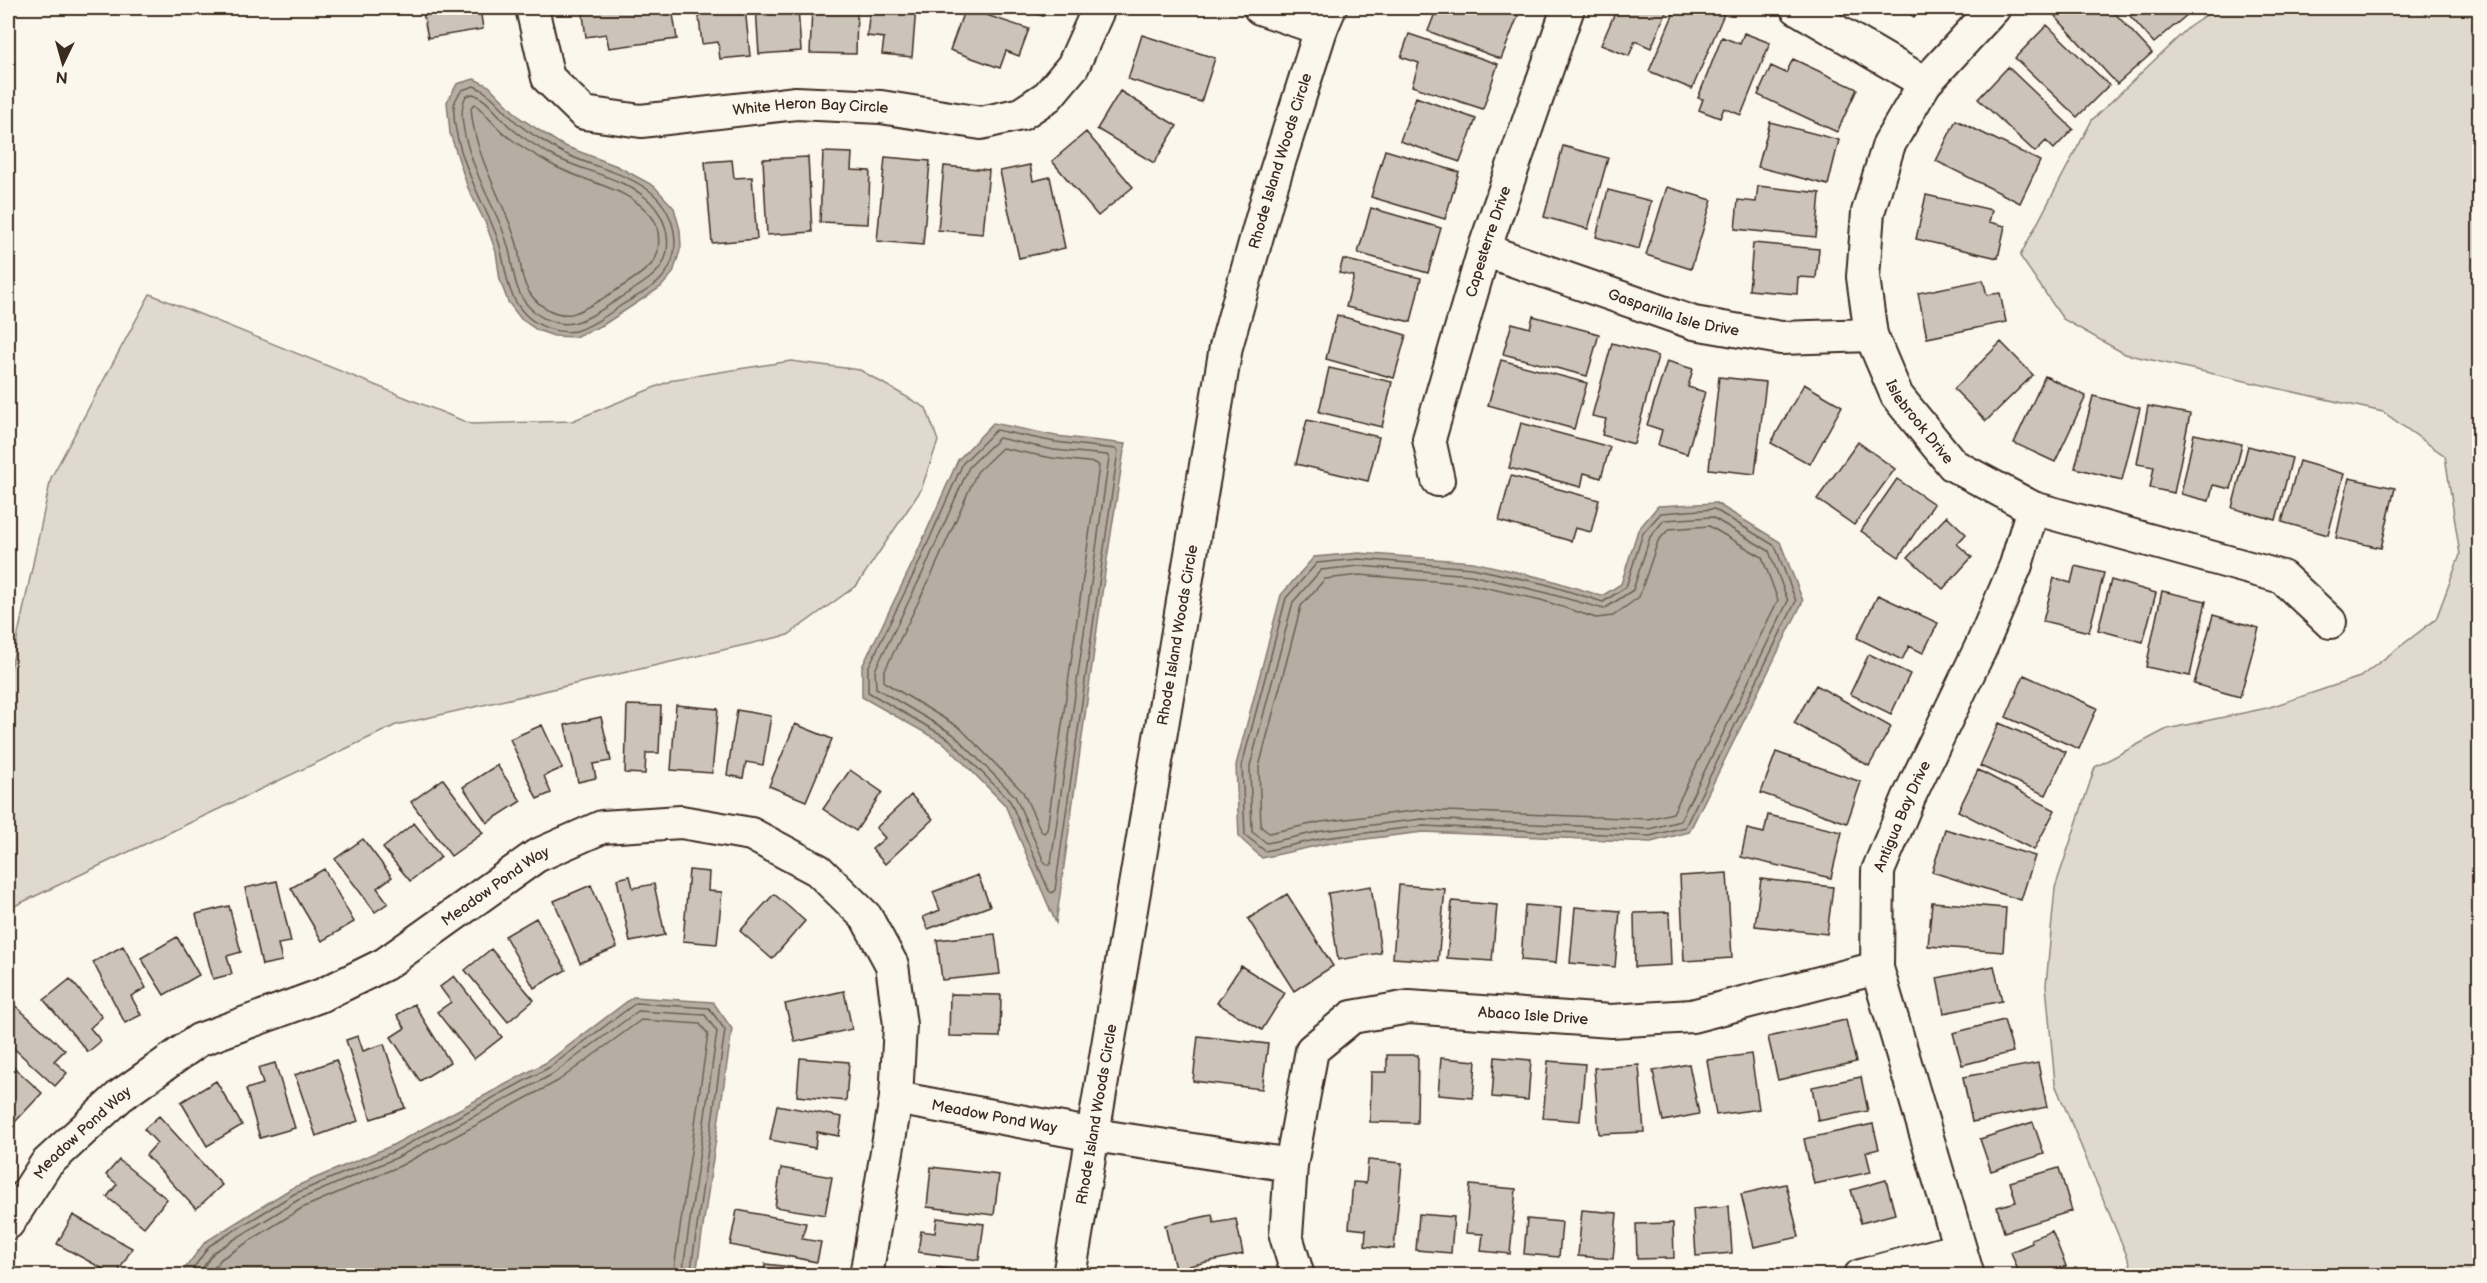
<svg xmlns="http://www.w3.org/2000/svg" width="2487" height="1283" font-family="'Balsamiq Sans',sans-serif">
	<style>
		.green { fill: #dfd9ce; stroke: #8d8276; stroke-width: 1.5 }
		.water { fill: #b6aea2; stroke: #85796d; stroke-width: 1.5 }
		.lines { fill: none; stroke-linecap: round; stroke-linejoin: round }
		.shore { stroke: #6c5f53; stroke-width: 1.5 }
		.building { fill: #ccc4b9; stroke: #3b2a1e; stroke-width: 1.5 }
		.minor-casing { stroke: #3b2a1e; stroke-width: 36 }
		.minor { stroke: #fbf7ec; stroke-width: 32 }
		.labels { text-anchor: middle; stroke-width: 4.5; stroke-linejoin: round; paint-order: stroke }
		.street-label { font-size: 15px; fill: #3b2a1e; stroke: #fbf7ec }
	</style>
	<rect width="100%" height="100%" fill="#fbf7ec"/>
	<filter id="ink" filterUnits="userSpaceOnUse"><feTurbulence type="fractalNoise" baseFrequency=".0167" numOctaves="2"/><feDisplacementMap in="SourceGraphic" scale="12" xChannelSelector="R" yChannelSelector="G"/><feConvolveMatrix kernelMatrix="1 2 1 2 8 2 1 2 1" color-interpolation-filters="sRGB"/></filter>
	<g filter="url(#ink)">
		<path class="green" d="M 2217,8 L 2479,8 L 2479,1275 L 2135,1275 L 2055,1084 L 2046,985 L 2055,888 L 2095,767 L 2167,729 L 2267,708 L 2360,677 L 2436,619 L 2460,555 L 2445,456 L 2383,412 L 2125,354 L 2063,319 L 2020,256 L 2092,120 L 2189,27 Z
			M 150,294 L 471,424 L 572,421 L 675,379 L 791,361 L 860,370 L 926,408 L 938,441 L 921,490 L 857,585 L 788,635 L 396,725 L 8,909 L 8,682 L 51,478 Z"/>
		<path class="water" d="M 474,79 L 489,86 L 520,118 L 562,145 L 617,166 L 654,186 L 674,208 L 680,230 L 681,247 L 673,273 L 661,287 L 603,325 L 575,337 L 554,336 L 537,330 L 521,319 L 508,302 L 500,280 L 496,252 L 486,224 L 468,188 L 450,133 L 447,102 L 457,84 Z
			M 993,423 L 1056,436 L 1125,444 L 1105,572 L 1056,923 L 1005,805 L 945,744 L 862,697 L 862,667 L 913,562 L 958,460 Z
			M 1716,503 L 1780,542 L 1803,601 L 1689,832 L 1651,842 L 1423,832 L 1325,844 L 1262,858 L 1239,837 L 1236,765 L 1281,595 L 1314,557 L 1359,553 L 1473,562 L 1547,579 L 1602,596 L 1621,584 L 1638,530 L 1658,506 Z
			M 633,997 L 713,1002 L 732,1029 L 696,1275 L 180,1275 L 205,1242 L 292,1188 L 391,1146 L 547,1062 Z"/>
		<g class="lines">
			<path class="shore" d="M 474,86 C 492,93 501,108 515,121 C 526,132 543,140 556,149 C 585,166 623,170 651,192 C 678,214 685,258 657,283 C 646,292 631,299 619,307 C 606,316 590,327 575,331 C 558,334 536,326 525,314 C 507,296 507,274 501,251 C 498,235 490,220 483,205 C 470,178 452,135 454,106 C 454,100 459,94 462,90 Z
				M 473,94 C 488,99 498,116 510,127 C 522,138 541,149 555,157 C 585,172 621,177 646,198 C 670,218 677,257 651,277 C 641,286 628,292 617,300 C 604,308 588,320 572,323 C 558,326 541,319 531,309 C 514,293 514,271 509,250 C 505,234 498,218 491,204 C 479,179 452,121 466,96 Z
				M 475,104 C 486,114 495,127 507,136 C 520,146 535,155 549,163 C 582,183 627,185 652,217 C 660,227 661,250 654,261 C 647,273 585,311 571,314 C 564,315 555,313 549,310 C 541,306 534,300 529,292 C 520,278 521,260 517,244 C 503,198 474,157 471,107 Z
				M 996,430 L 1055,442 L 1115,449 L 1118,451 L 1055,890 L 1052,893 L 1049,891 L 1010,801 L 949,739 L 868,692 L 868,668 L 918,565 L 963,463 Z
				M 999,438 L 1054,450 L 1107,455 L 1109,458 L 1051,863 L 1049,865 L 1045,864 L 1015,796 L 953,734 L 876,688 L 875,670 L 925,568 L 969,467 Z
				M 1002,448 L 1052,458 L 1096,463 L 1099,466 L 1047,830 L 1044,833 L 1041,831 L 1023,792 L 960,728 L 884,682 L 884,672 L 933,572 L 977,472 Z
				M 1714,509 L 1775,546 L 1796,601 L 1685,827 L 1650,836 L 1423,826 L 1324,838 L 1265,851 L 1245,835 L 1242,765 L 1286,598 L 1317,563 L 1359,559 L 1472,568 L 1545,584 L 1603,602 L 1626,587 L 1643,533 L 1661,513 Z
				M 1712,517 L 1769,551 L 1788,601 L 1680,821 L 1649,829 L 1422,819 L 1322,831 L 1267,843 L 1252,832 L 1250,766 L 1293,602 L 1321,570 L 1359,566 L 1471,575 L 1543,592 L 1604,609 L 1633,590 L 1650,537 L 1664,520 Z
				M 1709,526 L 1762,557 L 1778,600 L 1673,813 L 1648,819 L 1421,810 L 1321,822 L 1269,833 L 1261,827 L 1259,767 L 1301,606 L 1325,579 L 1360,575 L 1470,584 L 1541,600 L 1596,618 L 1613,616 L 1639,597 L 1658,541 L 1669,529 Z
				M 188,1276 L 209,1246 L 294,1194 L 393,1152 L 550,1067 L 636,1003 L 709,1008 L 725,1030 L 690,1276
				M 197,1276 L 214,1252 L 298,1200 L 396,1158 L 553,1074 L 638,1011 L 705,1015 L 717,1032 L 682,1276
				M 208,1276 L 221,1259 L 302,1208 L 400,1166 L 558,1081 L 641,1020 L 700,1024 L 708,1034 L 673,1276"/>
		</g>
		<path class="building" d="M 422,8 L 480,8 L 483,29 L 428,38 Z
			M 582,8 L 672,8 L 677,39 L 609,48 L 606,34 L 586,37 Z
			M 698,8 L 745,8 L 750,56 L 720,59 L 718,42 L 702,44 Z
			M 756,8 L 798,8 L 801,51 L 759,54 Z
			M 812,8 L 857,8 L 856,54 L 810,53 Z
			M 870,8 L 916,8 L 912,57 L 882,54 L 884,38 L 867,36 Z
			M 965,8 L 1029,29 L 1019,56 L 1006,51 L 1000,68 L 950,50 Z
			M 1019,8 L 1045,8 L 1043,16 Z
			M 1437,8 L 1497,8 L 1518,16 L 1501,59 L 1428,31 Z
			M 1617,8 L 1668,8 L 1651,48 L 1635,41 L 1629,56 L 1601,45 Z
			M 1676,8 L 1710,8 L 1724,14 L 1692,89 L 1649,71 Z
			M 1901,8 L 1921,8 L 1914,17 Z
			M 2064,8 L 2110,8 L 2152,53 L 2117,84 L 2055,16 Z
			M 2123,8 L 2183,8 L 2188,14 L 2154,43 Z
			M 2047,25 L 2109,85 L 2077,117 L 2015,58 Z
			M 1744,33 L 1770,43 L 1741,115 L 1724,108 L 1720,118 L 1699,110 L 1703,99 L 1698,98 L 1722,37 L 1740,44 Z
			M 1409,34 L 1498,64 L 1483,109 L 1412,86 L 1419,63 L 1401,57 Z
			M 1142,35 L 1215,58 L 1201,102 L 1128,79 Z
			M 1793,59 L 1857,89 L 1837,132 L 1758,95 L 1771,66 L 1786,73 Z
			M 2008,67 L 2073,129 L 2054,149 L 2046,141 L 2035,152 L 1978,99 Z
			M 1120,91 L 1177,126 L 1154,163 L 1097,129 Z
			M 1416,97 L 1476,119 L 1460,162 L 1400,141 Z
			M 1956,120 L 2040,161 L 2020,203 L 1936,161 Z
			M 1770,122 L 1839,140 L 1828,185 L 1758,167 Z
			M 1086,132 L 1133,187 L 1098,216 L 1052,161 Z
			M 1563,146 L 1608,158 L 1588,229 L 1544,217 Z
			M 1385,150 L 1459,172 L 1445,219 L 1371,197 Z
			M 823,152 L 852,153 L 851,170 L 870,171 L 868,224 L 820,222 Z
			M 808,157 L 812,232 L 767,235 L 763,159 Z
			M 885,157 L 930,161 L 923,245 L 877,241 Z
			M 732,160 L 734,178 L 752,177 L 757,239 L 712,243 L 705,162 Z
			M 1030,165 L 1033,181 L 1050,177 L 1065,248 L 1019,258 L 1000,171 Z
			M 944,166 L 989,170 L 983,234 L 938,230 Z
			M 1758,186 L 1820,193 L 1816,237 L 1735,229 L 1738,200 L 1756,202 Z
			M 1667,187 L 1712,200 L 1691,269 L 1646,255 Z
			M 1608,190 L 1651,201 L 1639,249 L 1596,237 Z
			M 1926,195 L 1992,210 L 1989,222 L 2005,226 L 1998,258 L 1916,239 Z
			M 1371,208 L 1441,228 L 1428,273 L 1358,253 Z
			M 1753,243 L 1819,249 L 1816,278 L 1798,277 L 1797,294 L 1749,290 Z
			M 1343,259 L 1421,278 L 1411,322 L 1346,307 L 1354,276 L 1339,273 Z
			M 1983,280 L 1987,295 L 2000,293 L 2006,322 L 1927,338 L 1918,293 Z
			M 1337,315 L 1406,335 L 1394,378 L 1326,359 Z
			M 1533,316 L 1599,334 L 1587,376 L 1503,354 L 1512,323 L 1530,328 Z
			M 2001,342 L 2033,375 L 1986,421 L 1954,389 Z
			M 1612,343 L 1658,356 L 1634,444 L 1602,435 L 1606,419 L 1592,416 Z
			M 1501,360 L 1587,383 L 1574,429 L 1488,405 Z
			M 1667,361 L 1693,369 L 1688,387 L 1705,392 L 1687,454 L 1658,445 L 1662,430 L 1647,425 Z
			M 1329,368 L 1392,382 L 1382,427 L 1319,412 Z
			M 2045,376 L 2086,396 L 2055,462 L 2014,443 Z
			M 1719,377 L 1766,382 L 1755,474 L 1709,469 Z
			M 1804,384 L 1842,406 L 1810,464 L 1771,443 Z
			M 2093,396 L 2140,408 L 2122,480 L 2075,468 Z
			M 2148,406 L 2190,414 L 2174,493 L 2150,488 L 2154,467 L 2137,464 Z
			M 1307,420 L 1379,437 L 1368,481 L 1296,464 Z
			M 1521,423 L 1610,447 L 1601,478 L 1584,473 L 1581,487 L 1509,468 Z
			M 2194,434 L 2242,444 L 2231,489 L 2213,485 L 2209,501 L 2181,494 Z
			M 1858,442 L 1895,469 L 1854,525 L 1817,499 Z
			M 2248,446 L 2292,458 L 2276,520 L 2232,508 Z
			M 2299,461 L 2344,474 L 2328,535 L 2282,522 Z
			M 1511,476 L 1599,500 L 1591,532 L 1575,528 L 1571,541 L 1499,521 Z
			M 2349,478 L 2395,488 L 2381,548 L 2336,538 Z
			M 1897,479 L 1934,504 L 1899,557 L 1861,531 Z
			M 1947,516 L 1966,534 L 1957,544 L 1972,557 L 1943,589 L 1908,557 Z
			M 2075,566 L 2104,573 L 2089,632 L 2043,621 L 2054,578 L 2071,583 Z
			M 2111,580 L 2156,593 L 2143,642 L 2098,630 Z
			M 2162,591 L 2206,601 L 2190,676 L 2146,667 Z
			M 1878,595 L 1938,623 L 1923,653 L 1909,646 L 1902,660 L 1857,638 Z
			M 2213,615 L 2259,628 L 2240,697 L 2194,684 Z
			M 1869,654 L 1910,674 L 1891,714 L 1850,694 Z
			M 2024,675 L 2097,708 L 2079,749 L 2006,717 Z
			M 1816,685 L 1891,727 L 1869,766 L 1794,723 Z
			M 627,705 L 661,706 L 659,753 L 646,753 L 645,774 L 625,773 Z
			M 676,705 L 718,709 L 712,773 L 671,770 Z
			M 737,710 L 771,716 L 763,765 L 746,762 L 743,778 L 727,775 Z
			M 601,717 L 611,761 L 593,764 L 596,778 L 578,782 L 565,725 Z
			M 1999,723 L 2066,752 L 2046,795 L 1980,766 Z
			M 795,724 L 832,739 L 806,801 L 769,786 Z
			M 542,725 L 562,768 L 544,776 L 551,793 L 537,799 L 510,739 Z
			M 1776,752 L 1861,782 L 1847,823 L 1761,793 Z
			M 497,765 L 521,801 L 487,823 L 463,787 Z
			M 850,770 L 882,792 L 856,831 L 823,809 Z
			M 1978,770 L 2055,810 L 2034,850 L 1958,811 Z
			M 443,779 L 483,833 L 451,856 L 411,802 Z
			M 911,795 L 933,819 L 885,864 L 872,849 L 885,838 L 876,828 Z
			M 1768,815 L 1842,832 L 1831,878 L 1741,857 L 1747,829 L 1764,833 Z
			M 414,823 L 441,857 L 410,881 L 383,848 Z
			M 1945,829 L 2035,856 L 2021,900 L 1932,872 Z
			M 363,839 L 392,877 L 377,888 L 388,903 L 375,912 L 335,859 Z
			M 324,869 L 354,922 L 322,941 L 291,888 Z
			M 689,870 L 709,872 L 708,891 L 722,892 L 717,944 L 683,941 Z
			M 1727,873 L 1732,958 L 1684,961 L 1680,876 Z
			M 978,875 L 990,906 L 928,929 L 923,917 L 940,910 L 933,892 Z
			M 630,876 L 633,888 L 654,884 L 665,935 L 630,942 L 617,879 Z
			M 1761,879 L 1833,887 L 1827,934 L 1755,926 Z
			M 277,881 L 291,942 L 278,944 L 282,961 L 262,965 L 245,888 Z
			M 591,885 L 617,947 L 580,963 L 554,901 Z
			M 1399,885 L 1445,889 L 1438,961 L 1393,958 Z
			M 1371,886 L 1381,953 L 1338,960 L 1328,893 Z
			M 774,894 L 805,921 L 772,959 L 740,931 Z
			M 1287,894 L 1333,966 L 1294,991 L 1248,919 Z
			M 1452,901 L 1497,905 L 1492,961 L 1447,958 Z
			M 1932,902 L 2006,908 L 2003,952 L 1928,946 Z
			M 1525,905 L 1561,908 L 1556,963 L 1521,960 Z
			M 229,906 L 241,952 L 227,956 L 232,974 L 213,979 L 196,914 Z
			M 1575,907 L 1620,911 L 1615,967 L 1570,963 Z
			M 1669,912 L 1671,965 L 1635,967 L 1634,913 Z
			M 536,918 L 566,970 L 534,988 L 505,936 Z
			M 995,934 L 1000,974 L 942,980 L 937,940 Z
			M 177,937 L 199,975 L 164,995 L 141,958 Z
			M 123,946 L 146,988 L 131,996 L 141,1015 L 125,1023 L 93,962 Z
			M 491,949 L 534,1000 L 508,1022 L 465,970 Z
			M 1241,966 L 1285,993 L 1262,1030 L 1217,1003 Z
			M 1994,966 L 2002,1001 L 1944,1013 L 1937,978 Z
			M 454,976 L 502,1037 L 474,1059 L 437,1012 L 451,1002 L 440,987 Z
			M 70,979 L 102,1017 L 90,1028 L 101,1041 L 88,1052 L 44,1000 Z
			M 844,991 L 852,1029 L 795,1042 L 785,1004 Z
			M 950,994 L 1001,995 L 1000,1037 L 949,1036 Z
			M 11,1002 L 65,1050 L 54,1061 L 67,1073 L 55,1086 L 8,1043 L 8,1006 Z
			M 414,1004 L 450,1062 L 420,1081 L 391,1037 L 405,1028 L 397,1015 Z
			M 1846,1020 L 1856,1062 L 1778,1080 L 1768,1037 Z
			M 2004,1020 L 2013,1052 L 1962,1065 L 1953,1033 Z
			M 358,1036 L 363,1051 L 384,1044 L 405,1108 L 371,1119 L 346,1040 Z
			M 1198,1036 L 1268,1044 L 1262,1089 L 1193,1081 Z
			M 1751,1054 L 1759,1109 L 1716,1115 L 1707,1060 Z
			M 1387,1055 L 1418,1055 L 1417,1123 L 1370,1122 L 1371,1072 L 1387,1072 Z
			M 1495,1057 L 1531,1060 L 1528,1100 L 1492,1097 Z
			M 800,1058 L 849,1062 L 846,1101 L 797,1096 Z
			M 1441,1058 L 1476,1061 L 1473,1098 L 1438,1095 Z
			M 336,1060 L 358,1121 L 316,1136 L 295,1075 Z
			M 1548,1061 L 1585,1064 L 1580,1121 L 1543,1118 Z
			M 9,1063 L 42,1093 L 15,1122 L 8,1116 Z
			M 275,1063 L 295,1128 L 260,1138 L 246,1089 L 263,1084 L 258,1068 Z
			M 2038,1063 L 2047,1107 L 1972,1122 L 1963,1077 Z
			M 1689,1064 L 1699,1114 L 1663,1121 L 1653,1071 Z
			M 1639,1065 L 1644,1132 L 1599,1134 L 1594,1068 Z
			M 1861,1077 L 1868,1111 L 1818,1121 L 1812,1087 Z
			M 216,1081 L 242,1125 L 207,1146 L 181,1102 Z
			M 777,1105 L 842,1117 L 839,1136 L 817,1132 L 815,1148 L 770,1140 Z
			M 159,1116 L 222,1185 L 196,1209 L 146,1155 L 157,1143 L 144,1129 Z
			M 2033,1122 L 2044,1154 L 1991,1171 L 1980,1139 Z
			M 1873,1124 L 1879,1149 L 1866,1152 L 1871,1172 L 1814,1184 L 1804,1139 Z
			M 119,1160 L 167,1199 L 144,1227 L 107,1197 L 117,1184 L 106,1175 Z
			M 1368,1160 L 1402,1163 L 1394,1249 L 1365,1246 L 1366,1230 L 1349,1228 L 1353,1182 L 1366,1183 Z
			M 931,1167 L 999,1175 L 994,1215 L 927,1207 Z
			M 781,1168 L 832,1177 L 825,1215 L 775,1207 Z
			M 2059,1168 L 2072,1211 L 2004,1232 L 1997,1207 L 2016,1202 L 2010,1182 Z
			M 1886,1180 L 1895,1214 L 1861,1223 L 1851,1190 Z
			M 1786,1184 L 1799,1237 L 1754,1247 L 1741,1194 Z
			M 1470,1185 L 1516,1189 L 1510,1254 L 1481,1251 L 1483,1234 L 1466,1233 Z
			M 1729,1206 L 1732,1253 L 1696,1256 L 1693,1209 Z
			M 737,1210 L 806,1223 L 802,1239 L 821,1242 L 817,1262 L 730,1245 Z
			M 1582,1210 L 1617,1213 L 1613,1259 L 1578,1256 Z
			M 1419,1214 L 1454,1217 L 1451,1253 L 1416,1250 Z
			M 73,1215 L 132,1248 L 116,1276 L 57,1244 Z
			M 1212,1215 L 1214,1223 L 1236,1219 L 1243,1254 L 1175,1269 L 1165,1225 Z
			M 937,1218 L 984,1224 L 979,1260 L 918,1252 L 921,1231 L 935,1233 Z
			M 1527,1219 L 1562,1222 L 1559,1257 L 1524,1254 Z
			M 1673,1223 L 1674,1258 L 1637,1259 L 1636,1224 Z
			M 2052,1231 L 2066,1266 L 2041,1276 L 2020,1276 L 2011,1252 L 2032,1243 L 2031,1239 Z
			M 765,1264 L 809,1269 L 808,1276 L 764,1276 Z
			M 930,1267 L 981,1272 L 980,1276 L 929,1276 Z
			M 1232,1269 L 1234,1276 L 1214,1276 Z"/>
		<g class="lines">
			<g class="minor-casing">
				<g id="minor">
					<path id="s1" d="M 532,8 L 548,78 L 584,113 L 641,121 L 796,103 L 881,107 L 981,123 L 1021,114 L 1048,96 L 1073,66 L 1099,8"/>
					<path d="M 1260,8 L 1321,29"/>
					<path d="M 1797,8 L 1925,83"/>
					<path id="s2" d="M 1994,8 L 1925,83 L 1889,144 L 1868,212 L 1863,277 L 1871,335 L 1897,396 L 1953,465 L 2033,508 L 2282,577 L 2330,622"/>
					<path id="s3" d="M 1484,250 L 1694,323 L 1781,338 L 1871,335"/>
					<path id="s4" d="M 1438,480 L 1429,439 L 1484,250 L 1568,8"/>
					<path id="s5" d="M 896,1098 L 1094,1135 L 1291,1165"/>
					<path id="s6" d="M 8,1223 L 46,1164 L 120,1096 L 199,1040 L 322,995 L 385,964 L 536,856 L 602,827 L 681,822 L 751,834 L 818,870 L 866,917 L 892,965 L 900,1025 L 896,1098 L 866,1276"/>
					<path id="s7" d="M 1069,1276 L 1226,347 L 1267,200 L 1321,29 L 1330,8"/>
					<path id="s8" d="M 1298,1276 L 1286,1236 L 1291,1165 L 1312,1050 L 1352,1017 L 1409,1007 L 1611,1021 L 1692,1016 L 1877,968"/>
					<path d="M 1860,1276 L 1959,1249"/>
					<path id="s9" d="M 1968,1276 L 1877,968 L 1878,871 L 1909,797 L 1982,645 L 2016,565 L 2033,508"/>
				</g>
			</g>
			<use href="#minor" class="minor"/>
		</g>
	</g>
	<g class="labels">
		<g class="street-label">
			<text dy="5" stroke="none"><textPath href="#s1" startOffset="350">White Heron Bay Circle</textPath></text>
			<text dy="5" stroke="none"><textPath href="#s7" startOffset="1136">Rhode Island Woods Circle</textPath></text>
			<text dy="5" stroke="none"><textPath href="#s4" startOffset="248">Capesterre Drive</textPath></text>
			<text dy="5" stroke="none"><textPath href="#s3" startOffset="200">Gasparilla Isle Drive</textPath></text>
			<text dy="5" stroke="none"><textPath href="#s2" startOffset="468">Islebrook Drive</textPath></text>
			<text dy="5" stroke="none"><textPath href="#s7" startOffset="650">Rhode Island Woods Circle</textPath></text>
			<text dy="5" stroke="none"><textPath href="#s9" startOffset="478">Antigua Bay Drive</textPath></text>
			<text dy="5" stroke="none"><textPath href="#s6" startOffset="604">Meadow Pond Way</textPath></text>
			<text dy="5" stroke="none"><textPath href="#s8" startOffset="464">Abaco Isle Drive</textPath></text>
			<text dy="5" stroke="none"><textPath href="#s7" startOffset="164">Rhode Island Woods Circle</textPath></text>
			<text dy="5" stroke="none"><textPath href="#s5" startOffset="100">Meadow Pond Way</textPath></text>
			<text dy="5" stroke="none"><textPath href="#s6" startOffset="118">Meadow Pond Way</textPath></text>
		</g>
	</g>
	<rect width="2487" height="1283" fill="none" stroke="#fbf7ec" stroke-width="30"/>
	<rect x="15" y="15" width="2457" height="1253" fill="none" stroke="#3b2a1e" stroke-width="2" filter="url(#ink)"/>
	<g transform="translate(63 63) rotate(185)" stroke="#fbf7ec" stroke-width="4.5" paint-order="stroke">
	<path d="M0-4.5L10 22L0 15L-10 22Z" fill="#3b2a1e"/>
	<text y="-9" font-size="16" font-weight="bold" text-anchor="middle" fill="#3b2a1e">N</text>
	</g>
</svg>
